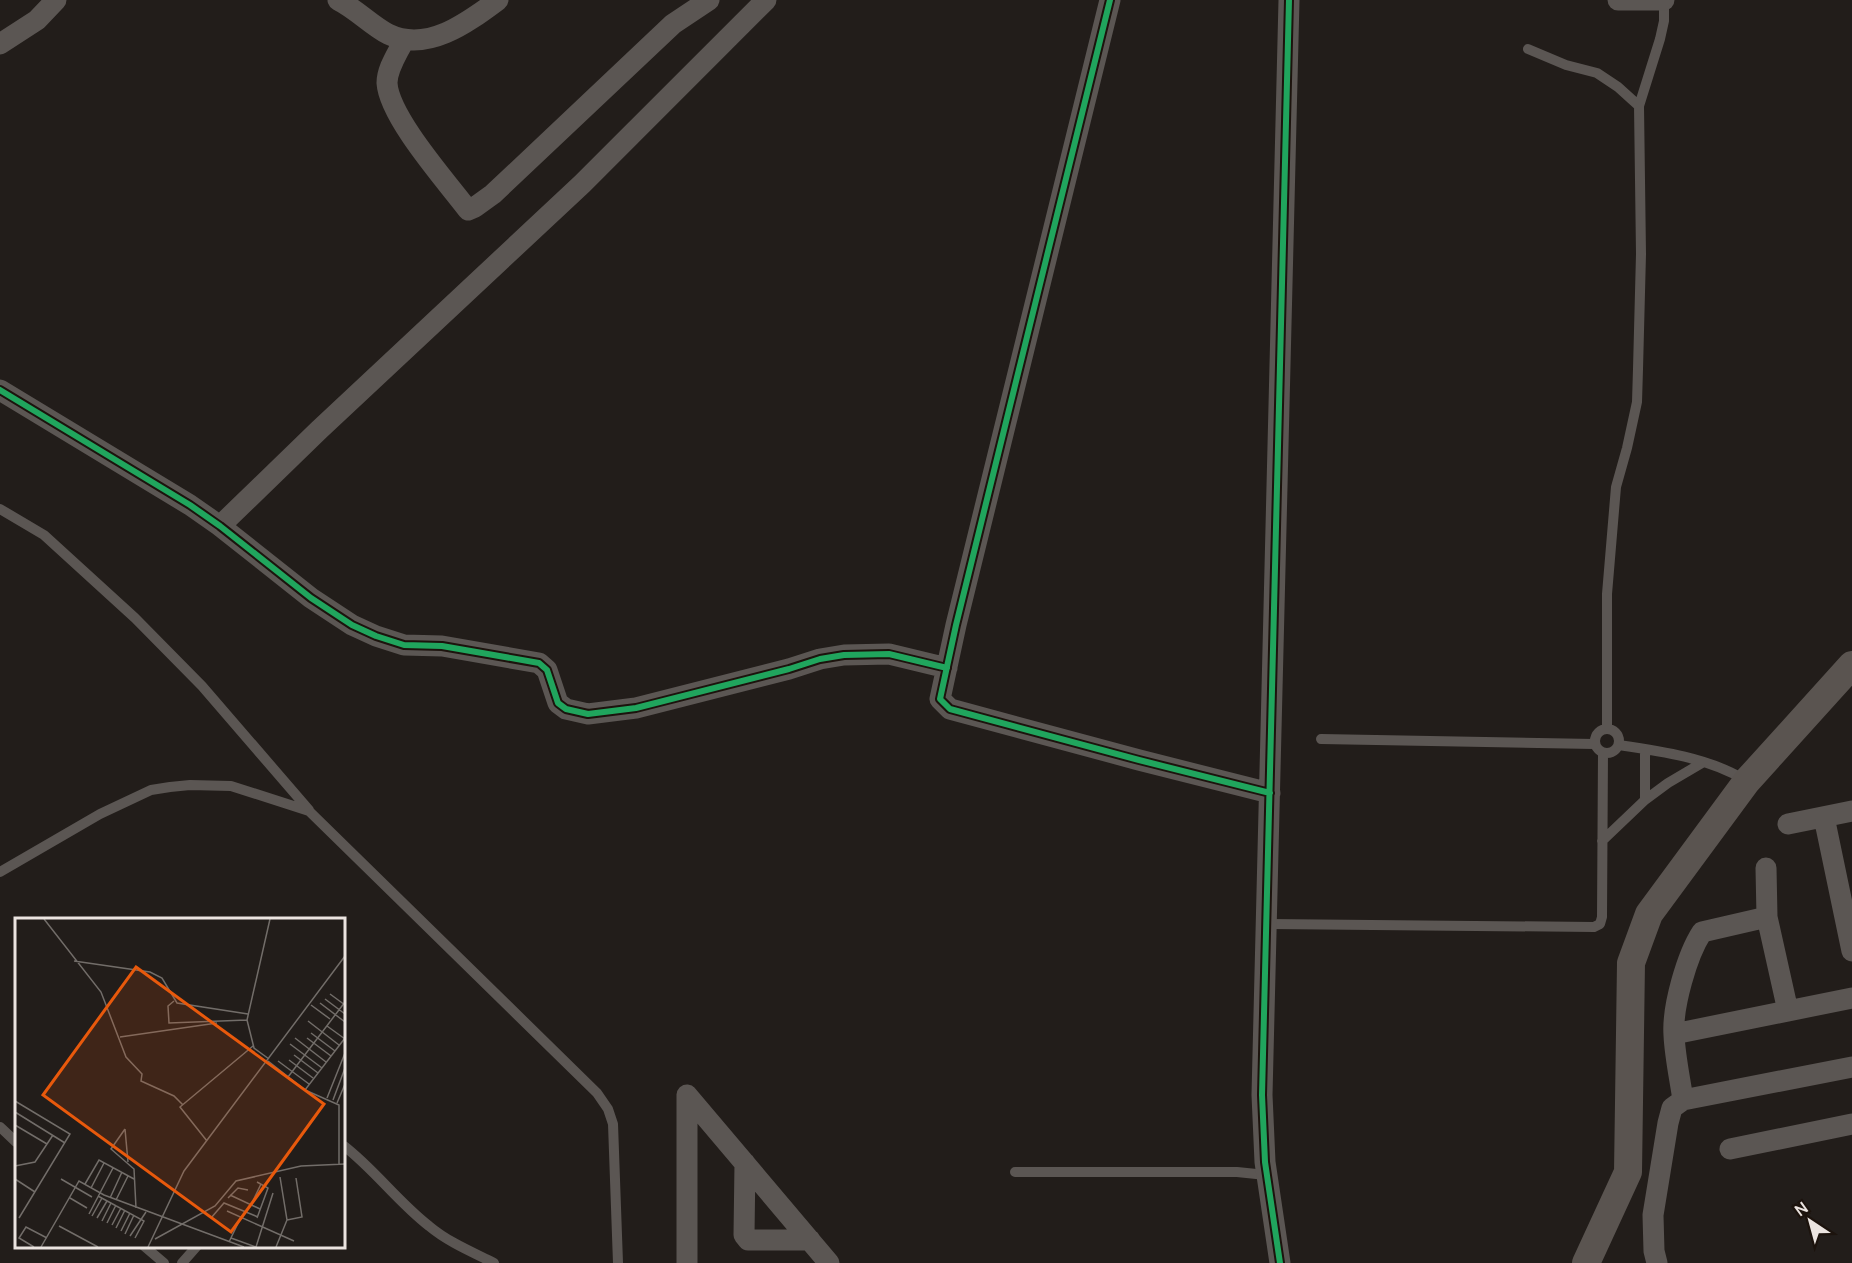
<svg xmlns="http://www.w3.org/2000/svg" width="1852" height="1263" font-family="Manrope,sans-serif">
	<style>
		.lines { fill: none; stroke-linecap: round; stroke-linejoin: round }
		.lane { stroke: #5b5653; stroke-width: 10 }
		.street { stroke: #5b5653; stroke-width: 21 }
		.secondary { stroke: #5a5450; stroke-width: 28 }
		.cycleway-casing { stroke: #1c130d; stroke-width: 10 }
		.cycleway { stroke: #20a55d; stroke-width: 6 }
		.inset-road { fill: none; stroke: #726d69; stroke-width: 1.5 }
		.view { fill: #e8590c; fill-opacity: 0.15; stroke: #e8590c; stroke-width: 3 }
		.inset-edge { fill: none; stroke: #ebe4e0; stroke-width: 3 }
	</style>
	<rect width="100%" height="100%" fill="#221d1a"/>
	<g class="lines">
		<path class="lane" d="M 1528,49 L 1566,65 L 1597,73 L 1618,87 L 1639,106
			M 0,509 L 44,535 L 135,618 L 202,686 L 309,810
			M1595 741a12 12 0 1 1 24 0a12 12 0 1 1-24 0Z
			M 1607,729 L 1607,594 L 1616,487 L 1627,448 L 1637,402 L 1638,369 L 1641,254 L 1639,106 L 1660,39 L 1664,21 L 1664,1
			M 1321,739 L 1594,744
			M 1619,745 C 1660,751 1709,758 1745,780
			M 1645,800 L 1645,749
			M 1602,841 L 1645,800 L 1668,783 L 1702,763
			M 0,872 L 100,814 L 151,790 L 170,787 L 190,785 L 231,786 L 309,811 L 597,1093 L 608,1109 L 613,1124 L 618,1263
			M 1266,924 L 1594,927 L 1600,924 L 1602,917 L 1603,753
			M 0,1127 L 16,1142
			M 344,1146 C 375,1170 398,1202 429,1226 C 448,1242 472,1252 494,1263
			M 1015,1172 L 1237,1172 L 1266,1175
			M 144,1246 L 164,1263
			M 182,1263 L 197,1246"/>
		<path class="street" d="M 338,0 C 356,9 371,25 388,34 C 427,53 467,23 498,0
			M 1110,0 L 956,625 L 940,699 L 950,709 L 1139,760 L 1270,793
			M 1618,0 L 1664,0
			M 404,40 C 398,53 387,68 387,83 C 389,117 446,181 468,210 L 475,207 L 493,194 L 673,24 L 709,0
			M 0,44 L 37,20 L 56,0
			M 0,390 L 190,505 L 220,526 L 311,598 L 352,625 L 376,636 L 404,645 L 442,646 L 539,663 L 547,670 L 558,703 L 566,709 L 588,714 L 636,708 L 789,669 L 820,659 L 844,655 L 889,654 L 947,668
			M 220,526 L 319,430 L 582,184 L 766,0
			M 1824,817 L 1852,951
			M 1788,824 L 1852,811
			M 1766,868 L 1767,917 L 1788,1011
			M 1674,1034 L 1852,998
			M 687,1095 L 829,1263
			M 687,1095 L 687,1263
			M 1683,1100 C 1680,1079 1675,1057 1674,1035 C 1672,1007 1687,955 1702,932 L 1767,917
			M 1730,1149 L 1852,1124
			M 745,1163 L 744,1235 L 748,1240 L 810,1240
			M 1280,1263 L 1265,1162 L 1262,1095 L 1289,0
			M 1657,1263 L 1654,1251 L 1653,1215 L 1668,1123 L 1672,1108 L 1683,1100 L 1852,1067"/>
		<path class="secondary" d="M 1586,1263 L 1628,1172 L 1631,963 L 1649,914 L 1747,781 L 1852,665"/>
		<g class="cycleway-casing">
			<path id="cycleway" d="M 1110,0 L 956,625 L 940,699 L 950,709 L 1139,760 L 1270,793
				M 0,390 L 190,505 L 220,526 L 311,598 L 352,625 L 376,636 L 404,645 L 442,646 L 539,663 L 547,670 L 558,703 L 566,709 L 588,714 L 636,708 L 789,669 L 820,659 L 844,655 L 889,654 L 947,668
				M 1280,1263 L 1265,1162 L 1262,1095 L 1289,0"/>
		</g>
		<use href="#cycleway" class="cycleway"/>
	</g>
	<g transform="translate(15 918)">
		<rect width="330" height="330" fill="#221d1a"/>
		<path class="inset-road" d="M 29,1 L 86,74 L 111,139 L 127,156 L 126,163 L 159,178 L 168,187M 59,43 L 135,54 L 147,60 L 162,85 L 233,96M 315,76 L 330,87M 310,81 L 330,96M 159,83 L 153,88 L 154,105 L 232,102M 305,85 L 330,104M 296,87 L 315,101M 293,103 L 324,127M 312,108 L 330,121M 296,115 L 320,133M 105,119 L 202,105M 280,120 L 311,144M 292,120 L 316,138M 275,126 L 307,150M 279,137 L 303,155M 254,141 L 239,130 L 232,102 L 255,1M 274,142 L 298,160M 253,143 L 290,172 L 330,120M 263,143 L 294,166M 273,159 L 330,84M 290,172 L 324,187 L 324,247M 312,180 L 330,135M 318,182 L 330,150M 0,183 L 55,216 L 4,300M 322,185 L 330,166M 0,194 L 50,225M 0,207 L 32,226M 110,211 L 96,231 L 119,251 L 121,290M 110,211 L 113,244M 192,223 L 165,189 L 238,128M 0,248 L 20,244 L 38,217M 0,261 L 20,274M 46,261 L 77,279M 242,264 L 253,270 L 242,300M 70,266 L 84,242 L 119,261M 76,270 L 89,245M 215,277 L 245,291M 83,278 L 129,303 L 120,320M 55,280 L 72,290M 95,280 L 107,254M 213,280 L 223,270 L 233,272M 101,282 L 113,258M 236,287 L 246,266M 212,293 L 279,323M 74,296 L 98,250M 77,298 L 87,280M 82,300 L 92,283M 196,300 L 209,285 L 243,299M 272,302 L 287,299 L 281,260M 87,303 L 96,285M 92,305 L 101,287M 97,307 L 106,290M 44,308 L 83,329M 101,310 L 110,292M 106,313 L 115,295M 110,316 L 119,297M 115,318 L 131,294M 216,320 L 241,329M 140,321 L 200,288 L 221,263 L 286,248 L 330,246M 214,324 L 226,299M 19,329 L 4,320 L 11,309 L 32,320M 26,329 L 64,263 L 89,277 L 229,329M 133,329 L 169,253 L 330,38M 241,329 L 258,275M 261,329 L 272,302 L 265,259"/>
		<path class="view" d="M 121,49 L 309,186 L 216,314 L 28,177 Z"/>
		<rect width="330" height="330" class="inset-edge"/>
	</g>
	<g transform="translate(1810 1221) rotate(324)" stroke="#1c130d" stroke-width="4.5" paint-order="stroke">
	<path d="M0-4.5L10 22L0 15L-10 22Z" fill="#ebe4e0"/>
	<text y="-9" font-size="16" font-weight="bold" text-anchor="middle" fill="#ebe4e0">N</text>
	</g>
</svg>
